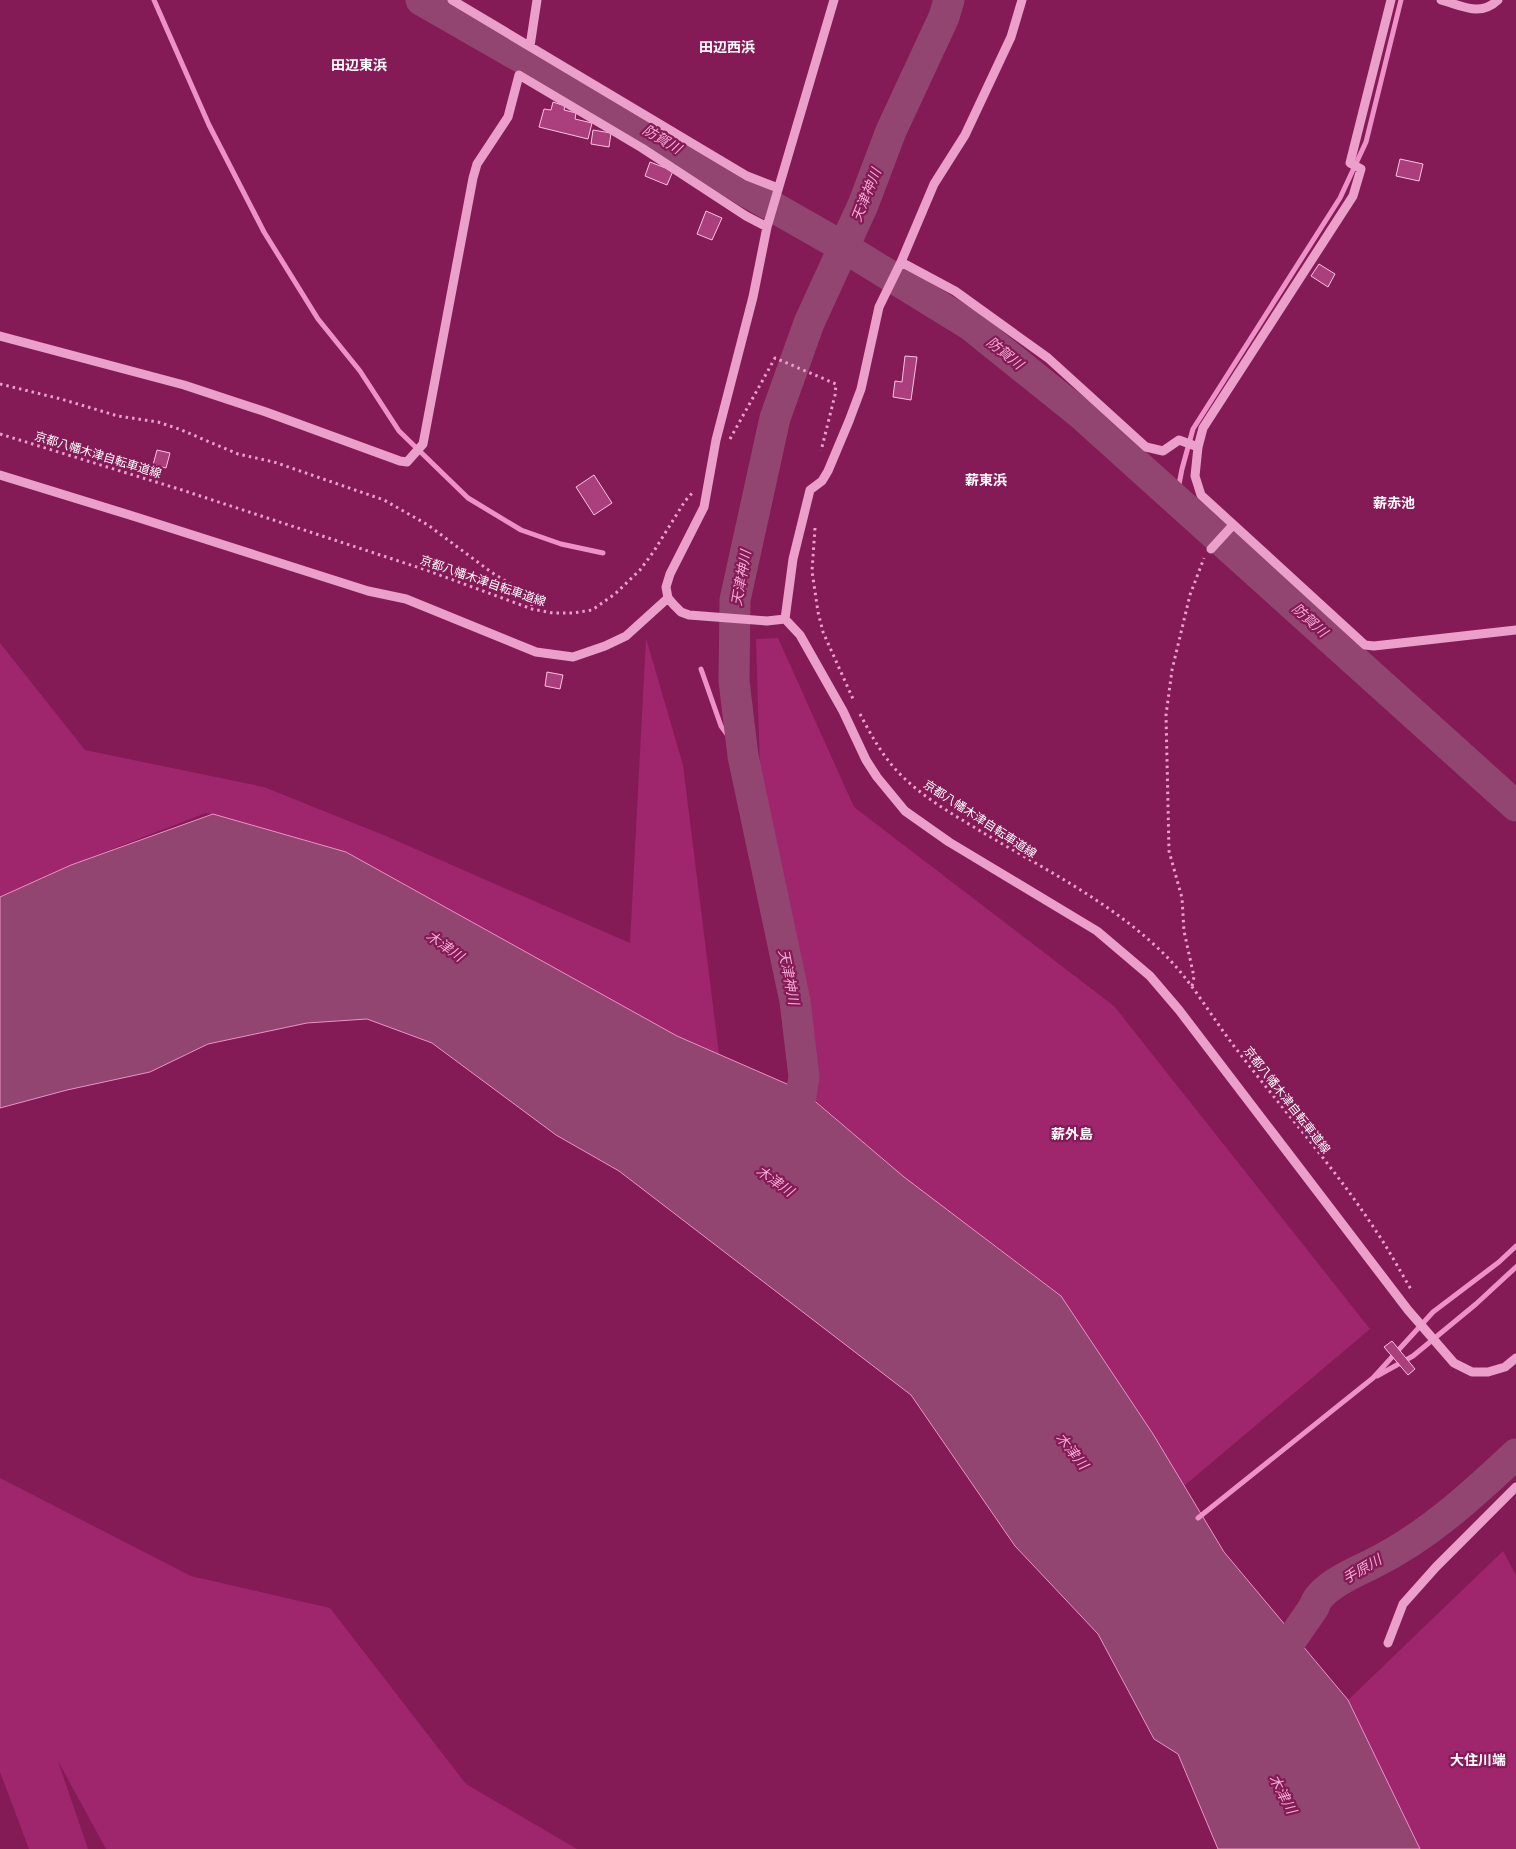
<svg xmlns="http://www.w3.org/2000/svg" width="1516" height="1849" font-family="'DejaVu Sans','Noto Sans JP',sans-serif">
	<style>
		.green { fill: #9f256c }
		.water { fill: #934571; stroke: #ee91c8 }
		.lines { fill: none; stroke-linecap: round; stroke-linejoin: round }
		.stream { stroke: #ee91c8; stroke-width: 5 }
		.river { stroke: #934571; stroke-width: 31 }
		.building { fill: #ab3e7c; stroke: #f9c4e3 }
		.path { stroke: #eb9fcb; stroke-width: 3; stroke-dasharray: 2.5 4; stroke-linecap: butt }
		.minor { stroke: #eb9fcb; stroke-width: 9 }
		.labels { text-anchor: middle; stroke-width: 4.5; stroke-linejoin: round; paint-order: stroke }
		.street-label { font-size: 12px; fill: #fff; stroke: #841a56 }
		.neighbourhood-label { font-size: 14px; font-weight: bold; fill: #fff; stroke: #841a56 }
		.water-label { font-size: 14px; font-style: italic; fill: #f3aad5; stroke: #841a56 }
	</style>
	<rect width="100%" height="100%" fill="#841a56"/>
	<path class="green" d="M 646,638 L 683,765 L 719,1054 L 677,1036 L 346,852 L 215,815 L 206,813 L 71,865 L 0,897 L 0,643 L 85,750 L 264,787 L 386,836 L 630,943 Z
		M 778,638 L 854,807 L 1114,1006 L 1370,1329 L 1184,1486 L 1059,1294 L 904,1177 L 802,1089 L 795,1001 L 760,772 L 756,639 Z
		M 0,1478 L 191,1576 L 330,1608 L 466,1784 L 577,1849 L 106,1849 L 58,1761 L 88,1849 L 29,1849 L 0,1772 Z
		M 1503,1551 L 1516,1575 L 1516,1849 L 1420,1849 L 1348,1700 Z"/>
	<path class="water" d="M 213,814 L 346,852 L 677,1036 L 803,1091 L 904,1177 L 1061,1296 L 1153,1434 L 1224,1552 L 1348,1700 L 1420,1849 L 1218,1849 L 1178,1754 L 1154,1739 L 1098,1634 L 1015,1546 L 911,1395 L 619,1171 L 556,1135 L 432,1043 L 367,1019 L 307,1023 L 208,1044 L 150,1072 L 67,1090 L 0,1108 L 0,897 L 71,865 Z"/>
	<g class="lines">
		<path class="stream" d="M 154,0 L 209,125 L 264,232 L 318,319 L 360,371 L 399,431 L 468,498 L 521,530 L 561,544 L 603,553
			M 1176,500 L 1182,469 L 1193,429 L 1340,198 L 1366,142 L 1401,0
			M 701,669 L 721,726 L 743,756
			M 1377,1376 L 1413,1356 L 1476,1304 L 1516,1267
			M 1198,1518 L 1373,1378 L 1433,1312 L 1499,1262 L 1516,1246"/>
		<path class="river" d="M 421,0 L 651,132 L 747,192 L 845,248 L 970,325 L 1082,415 L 1516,806
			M 795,1132 L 804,1077 L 795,1001 L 743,756 L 734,681 L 735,600 L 775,418 L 809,323 L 863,205 L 891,131 L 944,17 L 949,0
			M 1270,1671 L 1314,1607 C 1319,1588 1353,1573 1370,1565 C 1427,1537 1470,1497 1516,1454"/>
	</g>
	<path class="building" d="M 553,102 L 565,106 L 564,110 L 576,113 L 575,119 L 592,123 L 588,139 L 539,127 L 544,109 L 551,110 Z
		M 593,130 L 611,133 L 609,147 L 591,144 Z
		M 1400,159 L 1423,164 L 1419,181 L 1396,176 Z
		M 650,162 L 673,171 L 667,185 L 645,176 Z
		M 706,211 L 722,218 L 712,240 L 697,234 Z
		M 1319,264 L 1335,274 L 1328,287 L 1311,276 Z
		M 905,356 L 917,357 L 911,400 L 893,397 L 895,381 L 902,382 Z
		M 157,450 L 170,453 L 166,468 L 153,465 Z
		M 594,475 L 612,503 L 594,515 L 576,487 Z
		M 547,672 L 563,675 L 560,689 L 545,686 Z
		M 1392,1341 L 1415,1369 L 1408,1375 L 1384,1347 Z"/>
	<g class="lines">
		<path class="path" d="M 0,384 L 61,399 L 118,416 L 158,422 L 179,429 L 238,454 L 274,462 L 384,500 L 428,525 L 491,572 L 531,597 L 532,608
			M 0,434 L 182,490 L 426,570 L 532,609 L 553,613 L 573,613 L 592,610 L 615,594 L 640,570 L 654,551 L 685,501 L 694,491
			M 730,439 L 775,358 L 836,384 L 835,395 L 821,451
			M 815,528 L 812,571 L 818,612 L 823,632 L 853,699
			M 860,714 C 871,735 882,755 898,772 C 921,796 949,812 977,829 C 1040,867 1110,901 1163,953 C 1192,981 1212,1018 1237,1050 C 1283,1110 1335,1168 1376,1231 C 1389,1250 1400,1271 1412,1291
			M 1192,986 L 1194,977 L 1184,931 L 1182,898 L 1169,851 L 1166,715 L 1172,670 L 1190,595 L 1204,558"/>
		<path class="minor" d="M 452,0 L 747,176 L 778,188
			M 1022,0 L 1011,37 L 965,135 L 934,184 L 901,262 L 955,291 L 1048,358 L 1146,447 L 1163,451 L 1179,440 L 1198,447
			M 1391,0 L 1350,163 L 1361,169 L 1353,196 L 1203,428 L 1198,447 L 1195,476 L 1201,495 L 1365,645 L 1374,646 L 1516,630
			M 1441,0 C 1463,6 1480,17 1498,0
			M 530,46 L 537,0
			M 901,262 L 879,307 L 861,389 L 849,421 L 828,471 L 822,481 L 810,490 L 793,559 L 785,619 L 800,635 L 843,711 L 866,760 L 877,777 L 905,811 L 949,842 L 1097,931 L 1150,976 L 1179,1010 L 1408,1310 L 1454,1363 L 1472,1372 L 1488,1372 L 1505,1367 L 1516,1358
			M 0,336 L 184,385 L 266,412 L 400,461 L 407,462 L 423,444 L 473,178 L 477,164 L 508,117 L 519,75 L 642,148 L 746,216 L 767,227
			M 0,475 L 136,517 L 368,591 L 406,599 L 536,652 L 573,657 L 605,646 L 626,636 L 668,598
			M 1211,549 L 1233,525
			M 785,619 L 767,621 L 689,615 L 681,612 L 674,605 L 668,598 L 666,587 L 670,574 L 704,507 L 716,440 L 753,297 L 767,227 L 834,0
			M 1388,1643 L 1403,1604 L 1436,1567 L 1516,1487"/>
	</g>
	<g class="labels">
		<g class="street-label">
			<text transform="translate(98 455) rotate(17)" y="4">京都八幡木津自転車道線</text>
			<text transform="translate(483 581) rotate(19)" y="4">京都八幡木津自転車道線</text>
			<text transform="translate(980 819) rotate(33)" y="4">京都八幡木津自転車道線</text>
			<text transform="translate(1287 1100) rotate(52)" y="4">京都八幡木津自転車道線</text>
		</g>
		<g class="neighbourhood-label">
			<text x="727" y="52">田辺西浜</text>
			<text x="359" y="70">田辺東浜</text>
			<text x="986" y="485">薪東浜</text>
			<text x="1394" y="508">薪赤池</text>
			<text x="1072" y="1139">薪外島</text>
			<text x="1478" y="1765">大住川端</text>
		</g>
		<g class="water-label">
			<text transform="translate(662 139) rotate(31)" y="5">防賀川</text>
			<text transform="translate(866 195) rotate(-68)" y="5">天津神川</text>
			<text transform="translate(1005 353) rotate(39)" y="5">防賀川</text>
			<text transform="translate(741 578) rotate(-80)" y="5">天津神川</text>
			<text transform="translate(1310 620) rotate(42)" y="5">防賀川</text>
			<text transform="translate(445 946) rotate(35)" y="5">木津川</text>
			<text transform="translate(789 977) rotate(79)" y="5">天津神川</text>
			<text transform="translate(775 1181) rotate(35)" y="5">木津川</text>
			<text transform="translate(1072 1451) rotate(51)" y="5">木津川</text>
			<text transform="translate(1362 1569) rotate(-30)" y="5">手原川</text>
			<text transform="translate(1283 1794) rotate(62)" y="5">木津川</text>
		</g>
	</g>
</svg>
